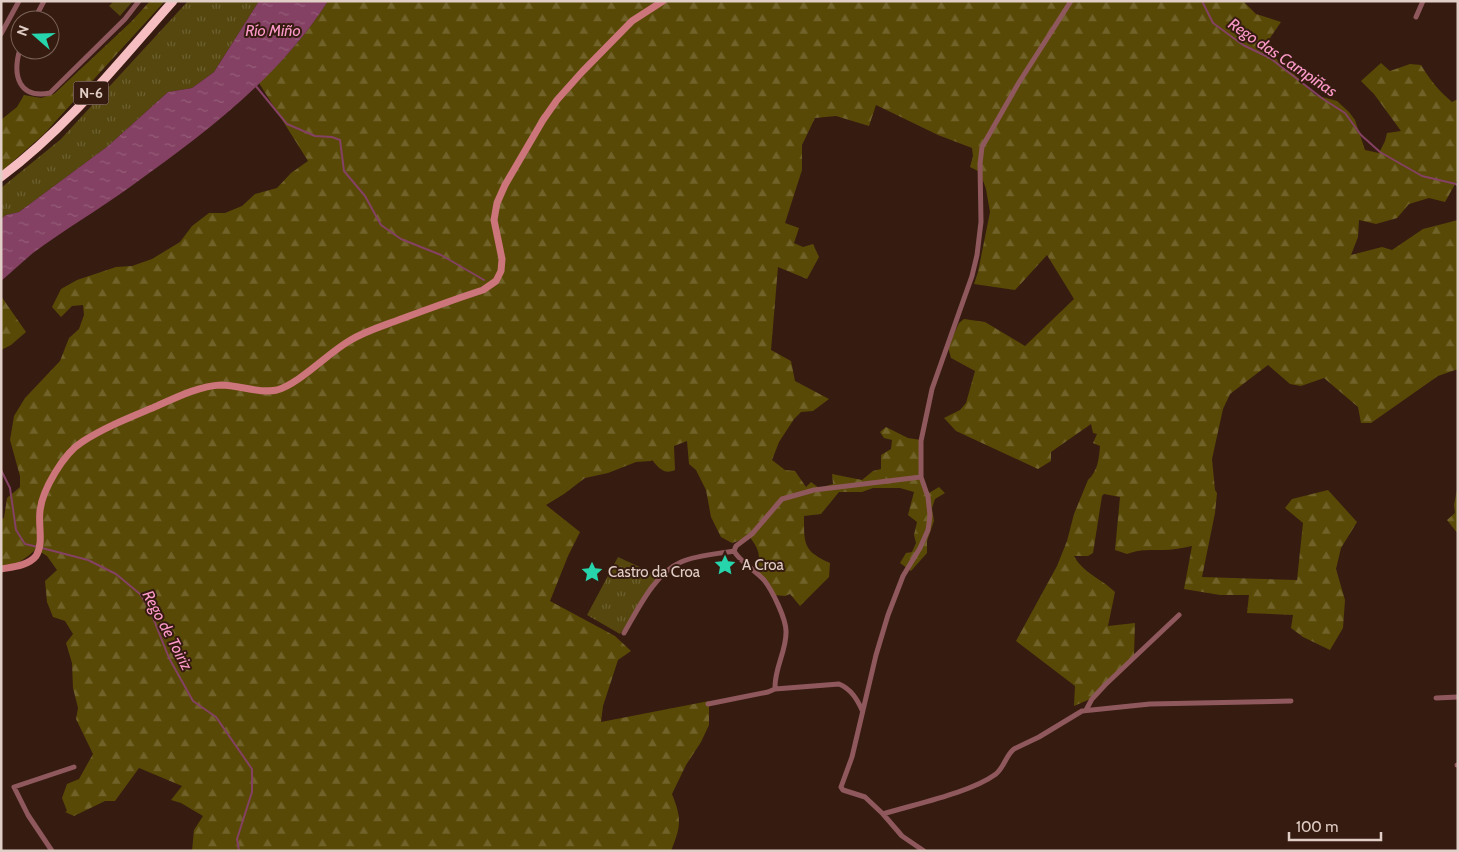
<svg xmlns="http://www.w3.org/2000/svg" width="1459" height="852" font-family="Cabin,sans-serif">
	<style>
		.grass { fill: url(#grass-tufts) }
		.forest { fill: url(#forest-firs) }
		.garden { fill: #55470e }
		.water { fill: url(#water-ripples) }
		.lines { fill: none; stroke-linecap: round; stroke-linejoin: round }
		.stream { stroke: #844163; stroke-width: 2 }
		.street { stroke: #8f585c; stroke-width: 5 }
		.secondary { stroke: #cc757b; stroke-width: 7 }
		.highway { stroke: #f6bec0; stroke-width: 9 }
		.labels { text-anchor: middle; stroke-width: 4; stroke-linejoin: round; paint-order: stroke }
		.shield { fill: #361b10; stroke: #ae988f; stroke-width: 1 }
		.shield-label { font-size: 14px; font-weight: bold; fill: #e1cec6 }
		.poi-label { font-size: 15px; fill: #e1cec6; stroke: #361b10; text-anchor: start }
		.water-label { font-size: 16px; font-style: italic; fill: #fd9aca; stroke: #361b10 }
	</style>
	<defs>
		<pattern id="grass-tufts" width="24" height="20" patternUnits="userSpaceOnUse" patternTransform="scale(1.25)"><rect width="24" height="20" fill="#55470e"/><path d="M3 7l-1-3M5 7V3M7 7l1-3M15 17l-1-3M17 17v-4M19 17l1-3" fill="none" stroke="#6d6030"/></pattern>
		<pattern id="forest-firs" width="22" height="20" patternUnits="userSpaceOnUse" patternTransform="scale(1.25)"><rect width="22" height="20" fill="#584906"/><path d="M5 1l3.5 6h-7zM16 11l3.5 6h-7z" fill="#706229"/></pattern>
		<pattern id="water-ripples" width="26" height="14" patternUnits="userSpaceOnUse" patternTransform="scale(1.25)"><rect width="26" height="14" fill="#844163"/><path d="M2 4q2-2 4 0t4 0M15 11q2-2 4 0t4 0" fill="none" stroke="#955b78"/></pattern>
	</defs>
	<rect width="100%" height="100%" fill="#361b10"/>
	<path class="grass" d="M 188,1 L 259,1 L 214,72 L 192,88 L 168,92 L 108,146 L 19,212 L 6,215 L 1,219 L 1,188 L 61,139 Z
		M 618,557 L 659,576 L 620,634 L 587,615 Z"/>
	<path class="forest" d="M 150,1 L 165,1 L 44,134 L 1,172 L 2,119 L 17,107 L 24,95 L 41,98 L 54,94 L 132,21 Z
		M 328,1 L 1243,1 L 1256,14 L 1281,22 L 1268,41 L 1273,54 L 1283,68 L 1294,74 L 1315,95 L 1337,101 L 1349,112 L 1355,120 L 1365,150 L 1379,153 L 1385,141 L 1387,133 L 1401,131 L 1374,94 L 1361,81 L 1381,63 L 1390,71 L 1410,64 L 1421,65 C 1430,80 1439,91 1452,102 L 1458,99 L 1458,179 L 1445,202 L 1429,198 L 1409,204 L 1397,218 L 1376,224 L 1359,220 L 1358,237 L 1351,255 L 1382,247 L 1392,250 L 1423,229 L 1458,220 L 1458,369 L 1438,376 L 1371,423 L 1361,423 L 1358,407 L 1324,378 L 1301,386 L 1290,384 L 1268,365 L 1230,394 L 1223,409 L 1212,459 L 1215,490 L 1217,493 L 1215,513 L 1202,577 L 1297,580 L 1303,523 L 1285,508 L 1292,499 L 1328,490 L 1357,522 L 1341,548 L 1336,569 L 1345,600 L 1343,628 L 1330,650 L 1303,637 L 1291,628 L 1293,615 L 1247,613 L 1249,595 L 1220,595 L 1184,589 L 1192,546 C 1183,548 1172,550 1163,550 C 1150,550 1139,549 1127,554 L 1115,550 L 1120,497 L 1104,494 L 1102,496 L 1093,553 L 1088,556 L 1074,556 C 1083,573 1102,579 1115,592 L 1108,626 L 1135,623 L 1134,655 L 1095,697 L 1074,706 L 1075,686 L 1016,641 L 1057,566 L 1067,541 L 1074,514 L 1088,480 C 1098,471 1099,458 1100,446 L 1093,443 L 1097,434 L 1093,433 L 1091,424 L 1051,452 L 1051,461 L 1038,469 L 956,431 L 944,418 L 960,410 L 966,403 L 975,371 L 951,358 L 948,347 L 959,323 L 964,319 L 985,322 L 1025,346 L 1074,299 L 1047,255 L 1015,290 L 974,284 L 978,272 L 990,212 L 986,189 L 980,172 L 970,167 L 973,156 L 972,148 L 938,135 L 876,105 L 869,126 L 836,116 L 815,118 L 802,145 L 802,170 L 785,223 L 799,228 L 794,243 L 803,247 L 813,244 L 819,257 L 807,279 L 778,267 L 771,350 L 791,361 L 795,381 L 829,399 L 813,411 L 801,412 L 794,419 L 779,442 L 772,460 L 785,470 L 795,471 L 806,487 L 811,482 L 819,488 L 833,484 L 832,474 L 862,480 L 873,471 L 881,469 L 881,455 L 891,449 L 892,440 L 884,438 L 880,432 L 886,427 L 908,438 L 921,440 L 923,484 L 929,493 L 939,487 L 945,493 L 935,499 L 932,508 L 934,521 L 927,541 L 927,553 L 911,571 L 900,563 L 906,553 L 912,552 L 916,543 L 914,535 L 917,522 L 908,515 L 914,492 L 900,488 L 873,488 L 862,492 L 839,492 L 821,514 L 804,516 C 804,544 803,551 830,563 L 829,577 L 800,606 L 790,594 L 785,596 L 774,595 L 766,581 L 756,569 C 762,555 758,549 750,537 L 732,543 L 721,537 L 711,517 L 706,490 L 696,470 L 689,464 L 687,441 L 674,446 L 675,470 C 664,475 659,468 652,460 L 651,461 L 636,462 L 608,473 L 585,478 L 564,494 L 546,505 L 580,532 L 568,556 L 550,601 L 615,636 L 631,651 L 618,660 L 603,706 L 601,722 L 709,701 L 709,725 L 701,742 L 686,765 L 672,794 C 682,819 681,826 671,851 L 192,851 L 194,830 L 203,816 L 181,803 L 171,800 L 182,786 L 139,768 L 115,801 L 105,801 L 74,816 L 65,812 L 67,811 L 62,798 L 67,784 L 79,779 L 93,754 L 76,719 L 78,708 L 73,688 L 72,663 L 66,643 L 73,634 L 65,621 L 53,617 L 47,602 L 45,581 L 57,570 L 47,556 L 36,549 C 26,559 16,565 1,568 L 1,519 L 4,518 L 7,498 L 20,487 L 20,476 L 10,440 L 14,416 L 25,398 L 60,361 L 69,338 L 79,329 L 84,315 L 83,305 L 72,306 L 61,317 L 52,307 L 61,289 L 77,280 L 116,267 L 132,266 L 152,259 L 180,242 L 192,226 L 209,213 L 225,213 L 242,206 L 255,194 L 277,188 L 291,173 L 308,161 L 259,83 C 286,58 308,32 328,1 Z
		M 1,296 L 26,332 L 11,345 L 1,350 Z
		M 1458,484 L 1458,534 L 1447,520 L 1455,513 L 1454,505 Z"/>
	<path class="garden" d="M 114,1 L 133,1 L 120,16 L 109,6 Z"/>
	<path class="water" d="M 259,1 L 328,1 C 279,78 203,135 130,187 C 98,210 64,230 33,253 C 22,262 12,272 1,281 L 1,219 L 6,215 L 19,212 L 108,146 L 168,92 L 192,88 L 214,72 Z"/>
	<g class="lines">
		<path class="stream" d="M 1202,1 L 1213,23 L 1243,45 L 1270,58 L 1323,99 L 1345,113 L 1361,135 L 1380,152 L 1422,176 L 1456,184 L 1458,186
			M 255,85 L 287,124 L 315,136 L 332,137 L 340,140 L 344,171 L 365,196 L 381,225 L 401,239 L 441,255 L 484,280
			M 1,470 L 10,488 L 16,530 L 25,544 L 38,547
			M 42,548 L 88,560 L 116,574 L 140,594 L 150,610 L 169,658 L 193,701 L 216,717 L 252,769 L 252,792 L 237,839 L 239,851"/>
		<path class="street" d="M 1416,17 L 1423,1
			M 34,20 L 44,1
			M 1,34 L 19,1
			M 20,49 C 12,76 19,99 50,93 L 125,19 L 139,1
			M 624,633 C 638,609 655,573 681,562 C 697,555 717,554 734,551
			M 775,689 C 774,669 786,652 786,633 C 787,620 772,590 764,580 C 755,570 741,563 734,551 L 736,546 L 752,534 L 782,499 L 814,490 L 921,477
			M 1436,698 L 1458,697
			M 708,704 L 768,692 L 775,689 L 839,684 C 851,689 857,699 862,710
			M 1086,710 L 1092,699 L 1105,685 L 1179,615
			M 1457,765 L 1458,765
			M 883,814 C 915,804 970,793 996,774 C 1005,766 1006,755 1014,749 L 1039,737 L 1082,711 L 1150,704 L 1291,701
			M 52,851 L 28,815 L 14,787 L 74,767
			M 924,851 L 902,836 L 883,814 L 865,797 L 843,790 L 841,787 L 852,757 L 876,655 L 888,615 L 903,576 L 920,548 L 928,530 L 930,516 L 928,497 L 921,477 L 921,441 L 932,389 L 972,276 L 977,255 L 981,222 L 980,164 L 982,147 L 1018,84 L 1071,1"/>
		<path class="secondary" d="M 1,569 C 12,567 28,566 36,556 C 44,543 38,526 40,511 C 42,490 64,453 82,442 C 105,427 131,417 157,406 C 177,397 199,386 221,385 C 239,385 260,394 277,390 C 300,383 327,354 349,341 C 365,331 383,326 401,319 C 428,309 455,299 483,290 L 496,281 L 501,271 L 502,259 L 494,220 L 497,203 L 505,185 L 543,120 L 557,100 L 582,72 L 632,21 L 663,1"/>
		<path class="highway" d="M 1,177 C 67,128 119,62 173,1"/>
	</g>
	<defs>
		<g id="sight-bare" transform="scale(1.725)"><path d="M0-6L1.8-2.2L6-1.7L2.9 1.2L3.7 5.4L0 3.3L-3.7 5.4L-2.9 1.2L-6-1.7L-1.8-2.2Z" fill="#27d5ad" stroke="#361b10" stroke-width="2.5" paint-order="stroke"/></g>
	</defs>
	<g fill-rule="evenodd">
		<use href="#sight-bare" x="725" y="565"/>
		<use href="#sight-bare" x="592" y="572"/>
	</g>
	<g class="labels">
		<rect class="shield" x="73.5" y="81.5" width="35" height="23" rx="4"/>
		<g class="shield-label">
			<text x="91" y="98">N-6</text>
		</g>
		<g class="poi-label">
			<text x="742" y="570">A Croa</text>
			<text x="608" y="577">Castro da Croa</text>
		</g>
		<g class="water-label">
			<text x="273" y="36">Río Miño</text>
			<text transform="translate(1283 57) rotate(34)" y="6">Rego das Campiñas</text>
			<text transform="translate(168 630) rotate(62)" y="6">Rego de Toiriz</text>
		</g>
	</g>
	<rect width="1459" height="852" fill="none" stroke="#e1cec6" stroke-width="5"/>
	<g transform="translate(35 35) rotate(290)"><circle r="24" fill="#361b10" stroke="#7a6359"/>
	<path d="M0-4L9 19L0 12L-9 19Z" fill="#27d5ad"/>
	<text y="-8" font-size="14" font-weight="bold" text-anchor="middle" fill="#e1cec6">N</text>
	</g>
	<path d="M1289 832v8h92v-8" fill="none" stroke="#e1cec6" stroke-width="2.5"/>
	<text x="1296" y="832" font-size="15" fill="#e1cec6" stroke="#361b10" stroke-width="4" paint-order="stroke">100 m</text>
</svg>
